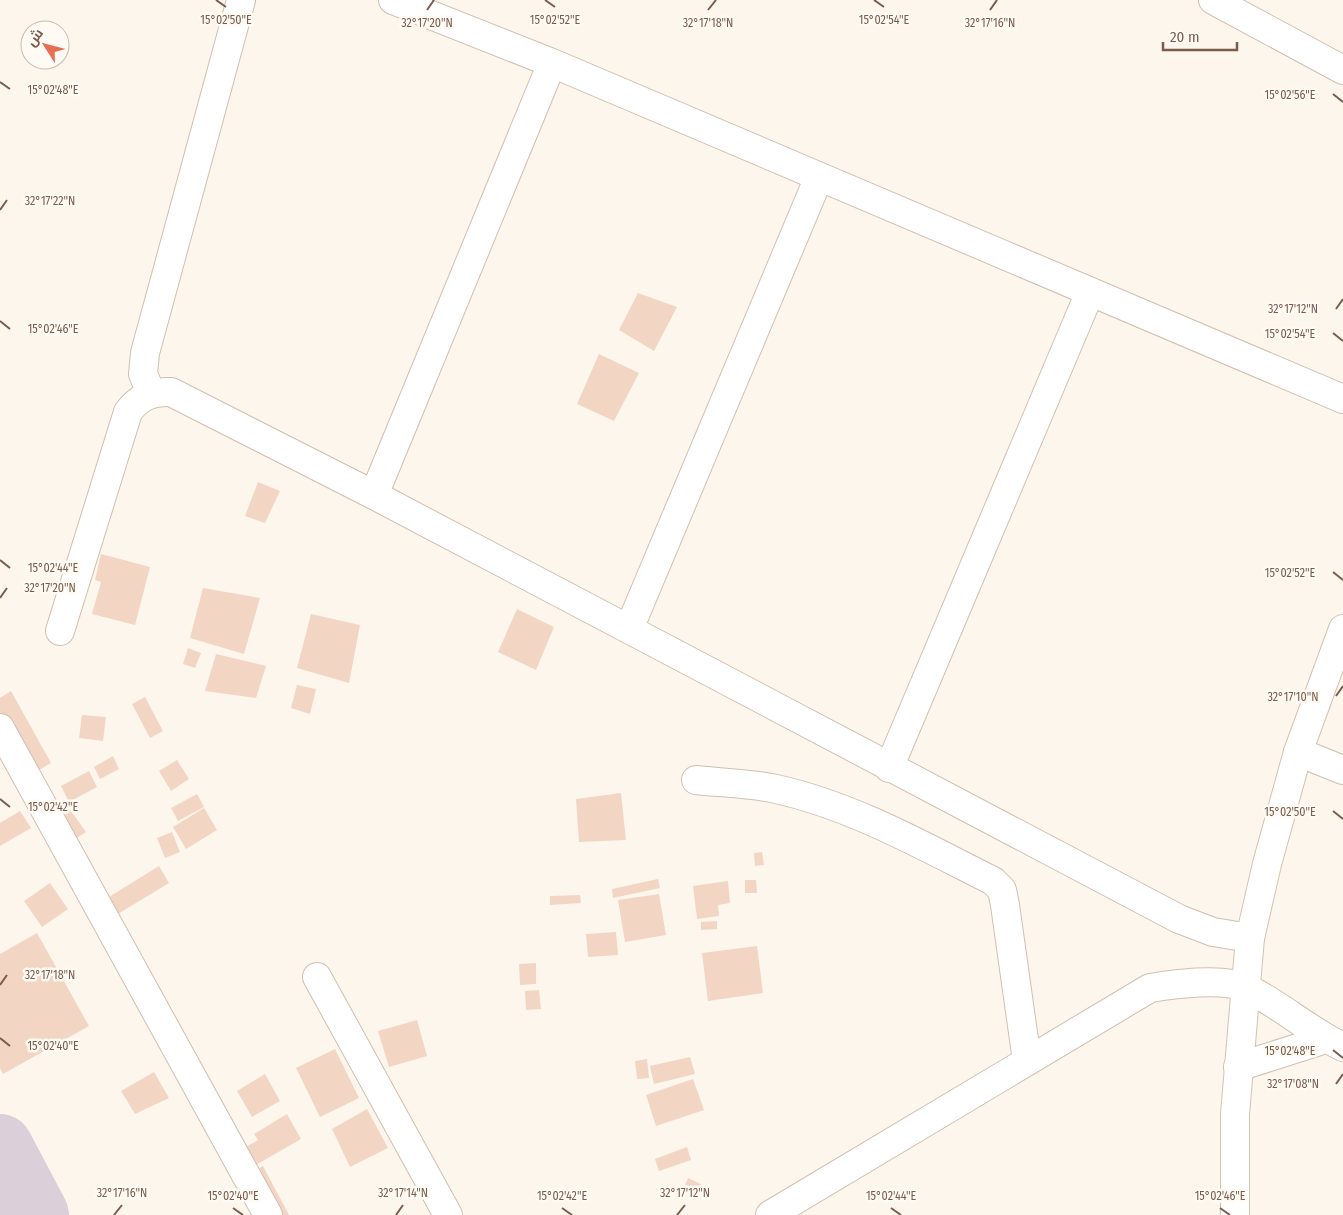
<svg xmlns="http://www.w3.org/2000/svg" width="1343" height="1215" font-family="'Fira Sans Condensed',Cairo,sans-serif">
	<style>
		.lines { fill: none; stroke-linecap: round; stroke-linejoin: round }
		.taxiway { stroke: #dbcfda; stroke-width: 66 }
		.building { fill: #f3d5c3 }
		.street-casing { stroke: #d1beb0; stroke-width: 30 }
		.secondary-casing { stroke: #d6c0b0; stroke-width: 30 }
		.street { stroke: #fff; stroke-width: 28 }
		.secondary { stroke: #fff; stroke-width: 28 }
		.ticks { fill: none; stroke: #7a5c4d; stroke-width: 2 }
		.ticks-label { font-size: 12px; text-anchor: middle; fill: #7a5c4d; stroke: #fffaf3; stroke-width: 5; stroke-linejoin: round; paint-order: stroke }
	</style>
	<rect width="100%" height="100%" fill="#fdf6ec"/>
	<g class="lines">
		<path class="taxiway" d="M 0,1147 L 36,1215"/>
	</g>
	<path class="building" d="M 638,293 L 677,307 L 654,351 L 619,330 Z
		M 599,354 L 639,373 L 614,421 L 577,404 Z
		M 258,482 L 280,491 L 265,523 L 245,516 Z
		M 101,554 L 150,567 L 135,625 L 92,614 L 101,582 L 95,580 Z
		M 203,588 L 260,598 L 244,654 L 190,638 Z
		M 517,609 L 554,627 L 536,670 L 498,652 Z
		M 311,614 L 360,625 L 349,683 L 297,668 Z
		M 188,648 L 201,653 L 195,668 L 183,664 Z
		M 216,654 L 266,666 L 256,698 L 205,691 Z
		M 297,685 L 316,689 L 310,714 L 291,708 Z
		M 11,691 L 51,763 L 34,773 L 0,712 L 0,698 Z
		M 145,697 L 163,731 L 150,738 L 132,704 Z
		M 82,715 L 106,717 L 103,741 L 79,738 Z
		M 113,756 L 119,769 L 100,779 L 94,767 Z
		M 177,760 L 189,779 L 171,791 L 159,771 Z
		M 89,771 L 97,787 L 69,802 L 61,786 Z
		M 621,793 L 626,840 L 579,842 L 576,799 Z
		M 197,794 L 204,807 L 178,821 L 171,808 Z
		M 204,808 L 217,830 L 186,849 L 173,827 Z
		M 20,811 L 31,828 L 0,846 L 0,823 Z
		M 71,811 L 86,832 L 72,841 L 58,820 Z
		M 172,832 L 180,852 L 165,858 L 157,838 Z
		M 762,852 L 764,865 L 755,866 L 754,853 Z
		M 159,866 L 169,883 L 113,917 L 104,900 Z
		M 658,879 L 660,888 L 613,898 L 612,889 Z
		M 745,880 L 756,880 L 757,893 L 745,893 Z
		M 728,881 L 730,903 L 718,905 L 719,916 L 697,919 L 693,886 Z
		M 50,883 L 68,909 L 42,927 L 24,901 Z
		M 659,894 L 666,935 L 625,942 L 618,900 Z
		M 580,895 L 581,903 L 550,905 L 550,896 Z
		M 717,921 L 717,929 L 701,930 L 701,922 Z
		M 616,932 L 618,955 L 588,957 L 586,934 Z
		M 37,933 L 89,1026 L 3,1074 L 0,1068 L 0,954 Z
		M 757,946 L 763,993 L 708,1001 L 702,953 Z
		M 536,963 L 536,984 L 520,985 L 519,964 Z
		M 539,990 L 541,1009 L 526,1010 L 525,991 Z
		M 417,1020 L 427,1056 L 389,1067 L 378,1031 Z
		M 335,1049 L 359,1098 L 320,1117 L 296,1068 Z
		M 690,1057 L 695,1074 L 654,1084 L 650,1066 Z
		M 647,1059 L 649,1078 L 637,1079 L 635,1061 Z
		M 154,1072 L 169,1098 L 135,1114 L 121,1091 Z
		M 265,1074 L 280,1101 L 252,1117 L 237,1091 Z
		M 693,1079 L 704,1110 L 656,1126 L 646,1095 Z
		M 367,1109 L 388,1148 L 350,1167 L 332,1129 Z
		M 287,1114 L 301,1139 L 254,1166 L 244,1148 L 258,1140 L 254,1134 Z
		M 687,1147 L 691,1160 L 659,1171 L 655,1159 Z
		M 263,1166 L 289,1215 L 275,1215 L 252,1172 Z
		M 688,1178 L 701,1184 L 697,1194 L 684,1188 Z"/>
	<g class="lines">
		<g class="street-casing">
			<path id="street" d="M 393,0 L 552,63 L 1343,399
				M 1213,0 L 1343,70
				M 151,393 L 143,374 L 145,353 L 241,0
				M 374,495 L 552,63
				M 629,629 L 819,177
				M 60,631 L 128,412 C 139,397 152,391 171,392 L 374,495 L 1179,919 L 1213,932 L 1250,938
				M 0,728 L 268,1215
				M 1298,752 L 1343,770
				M 889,768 L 1090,292
				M 696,780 C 722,783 750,783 776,789 C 853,806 923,846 993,881 L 1002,890 L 1005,905 L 1027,1061
				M 317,977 L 448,1215
				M 1238,1067 L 1326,1039
				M 770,1215 L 1150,988 C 1174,984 1225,977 1248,989 C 1281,1005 1309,1031 1343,1047"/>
		</g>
		<g class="secondary-casing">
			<path id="secondary" d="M 1235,1215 L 1235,1114 L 1250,938 L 1267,864 L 1298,752 L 1343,629"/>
		</g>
		<use href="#street" class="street"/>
		<use href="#secondary" class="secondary"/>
	</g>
	<path class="ticks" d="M 216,0 L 226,7M 545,0 L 555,7M 874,0 L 884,7M 427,10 L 434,0M 708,10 L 716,0M 990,10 L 997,0M 0,82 L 10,89M 1333,94 L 1343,102M 0,210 L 7,200M 1336,309 L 1343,299M 0,321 L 10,329M 1333,333 L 1343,341M 0,560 L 10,568M 1333,572 L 1343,580M 0,598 L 7,588M 1336,696 L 1343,686M 0,799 L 10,807M 1333,811 L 1343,819M 0,985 L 7,975M 0,1038 L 10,1046M 1333,1050 L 1343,1058M 1336,1084 L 1343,1074M 233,1208 L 243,1215M 562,1208 L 572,1215M 891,1208 L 901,1215M 1220,1208 L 1230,1215M 114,1215 L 122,1205M 396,1215 L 403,1205M 677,1215 L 685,1205"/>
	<g class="ticks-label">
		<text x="555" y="24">15°02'52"E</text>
		<text x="226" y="24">15°02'50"E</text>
		<text x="884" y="24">15°02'54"E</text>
		<text x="990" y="27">32°17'16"N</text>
		<text x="427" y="27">32°17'20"N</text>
		<text x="708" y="27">32°17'18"N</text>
		<text x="53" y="94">15°02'48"E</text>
		<text x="1290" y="99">15°02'56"E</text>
		<text x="50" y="205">32°17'22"N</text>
		<text x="1293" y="313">32°17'12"N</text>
		<text x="53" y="333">15°02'46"E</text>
		<text x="1290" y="338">15°02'54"E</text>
		<text x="53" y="572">15°02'44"E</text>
		<text x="1290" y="577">15°02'52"E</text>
		<text x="50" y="592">32°17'20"N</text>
		<text x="1293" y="701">32°17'10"N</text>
		<text x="53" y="811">15°02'42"E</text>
		<text x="1290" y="816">15°02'50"E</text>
		<text x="50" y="979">32°17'18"N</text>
		<text x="53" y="1050">15°02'40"E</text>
		<text x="1290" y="1055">15°02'48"E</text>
		<text x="1293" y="1088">32°17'08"N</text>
		<text x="122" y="1197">32°17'16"N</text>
		<text x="403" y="1197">32°17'14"N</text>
		<text x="685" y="1197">32°17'12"N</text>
		<text x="233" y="1200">15°02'40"E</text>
		<text x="562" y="1200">15°02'42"E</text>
		<text x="891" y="1200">15°02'44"E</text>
		<text x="1220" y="1200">15°02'46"E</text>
	</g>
	<g transform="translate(45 45) rotate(306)"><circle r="24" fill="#fffaf3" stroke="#cabbb1"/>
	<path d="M0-4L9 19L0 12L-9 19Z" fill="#e76f51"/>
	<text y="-8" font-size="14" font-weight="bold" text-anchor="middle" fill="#7a5c4d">ش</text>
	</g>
	<path d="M1163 42v8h74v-8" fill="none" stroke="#7a5c4d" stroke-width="2.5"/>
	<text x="1170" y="42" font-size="15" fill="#7a5c4d" stroke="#fffaf3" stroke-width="4" paint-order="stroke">20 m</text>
</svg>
